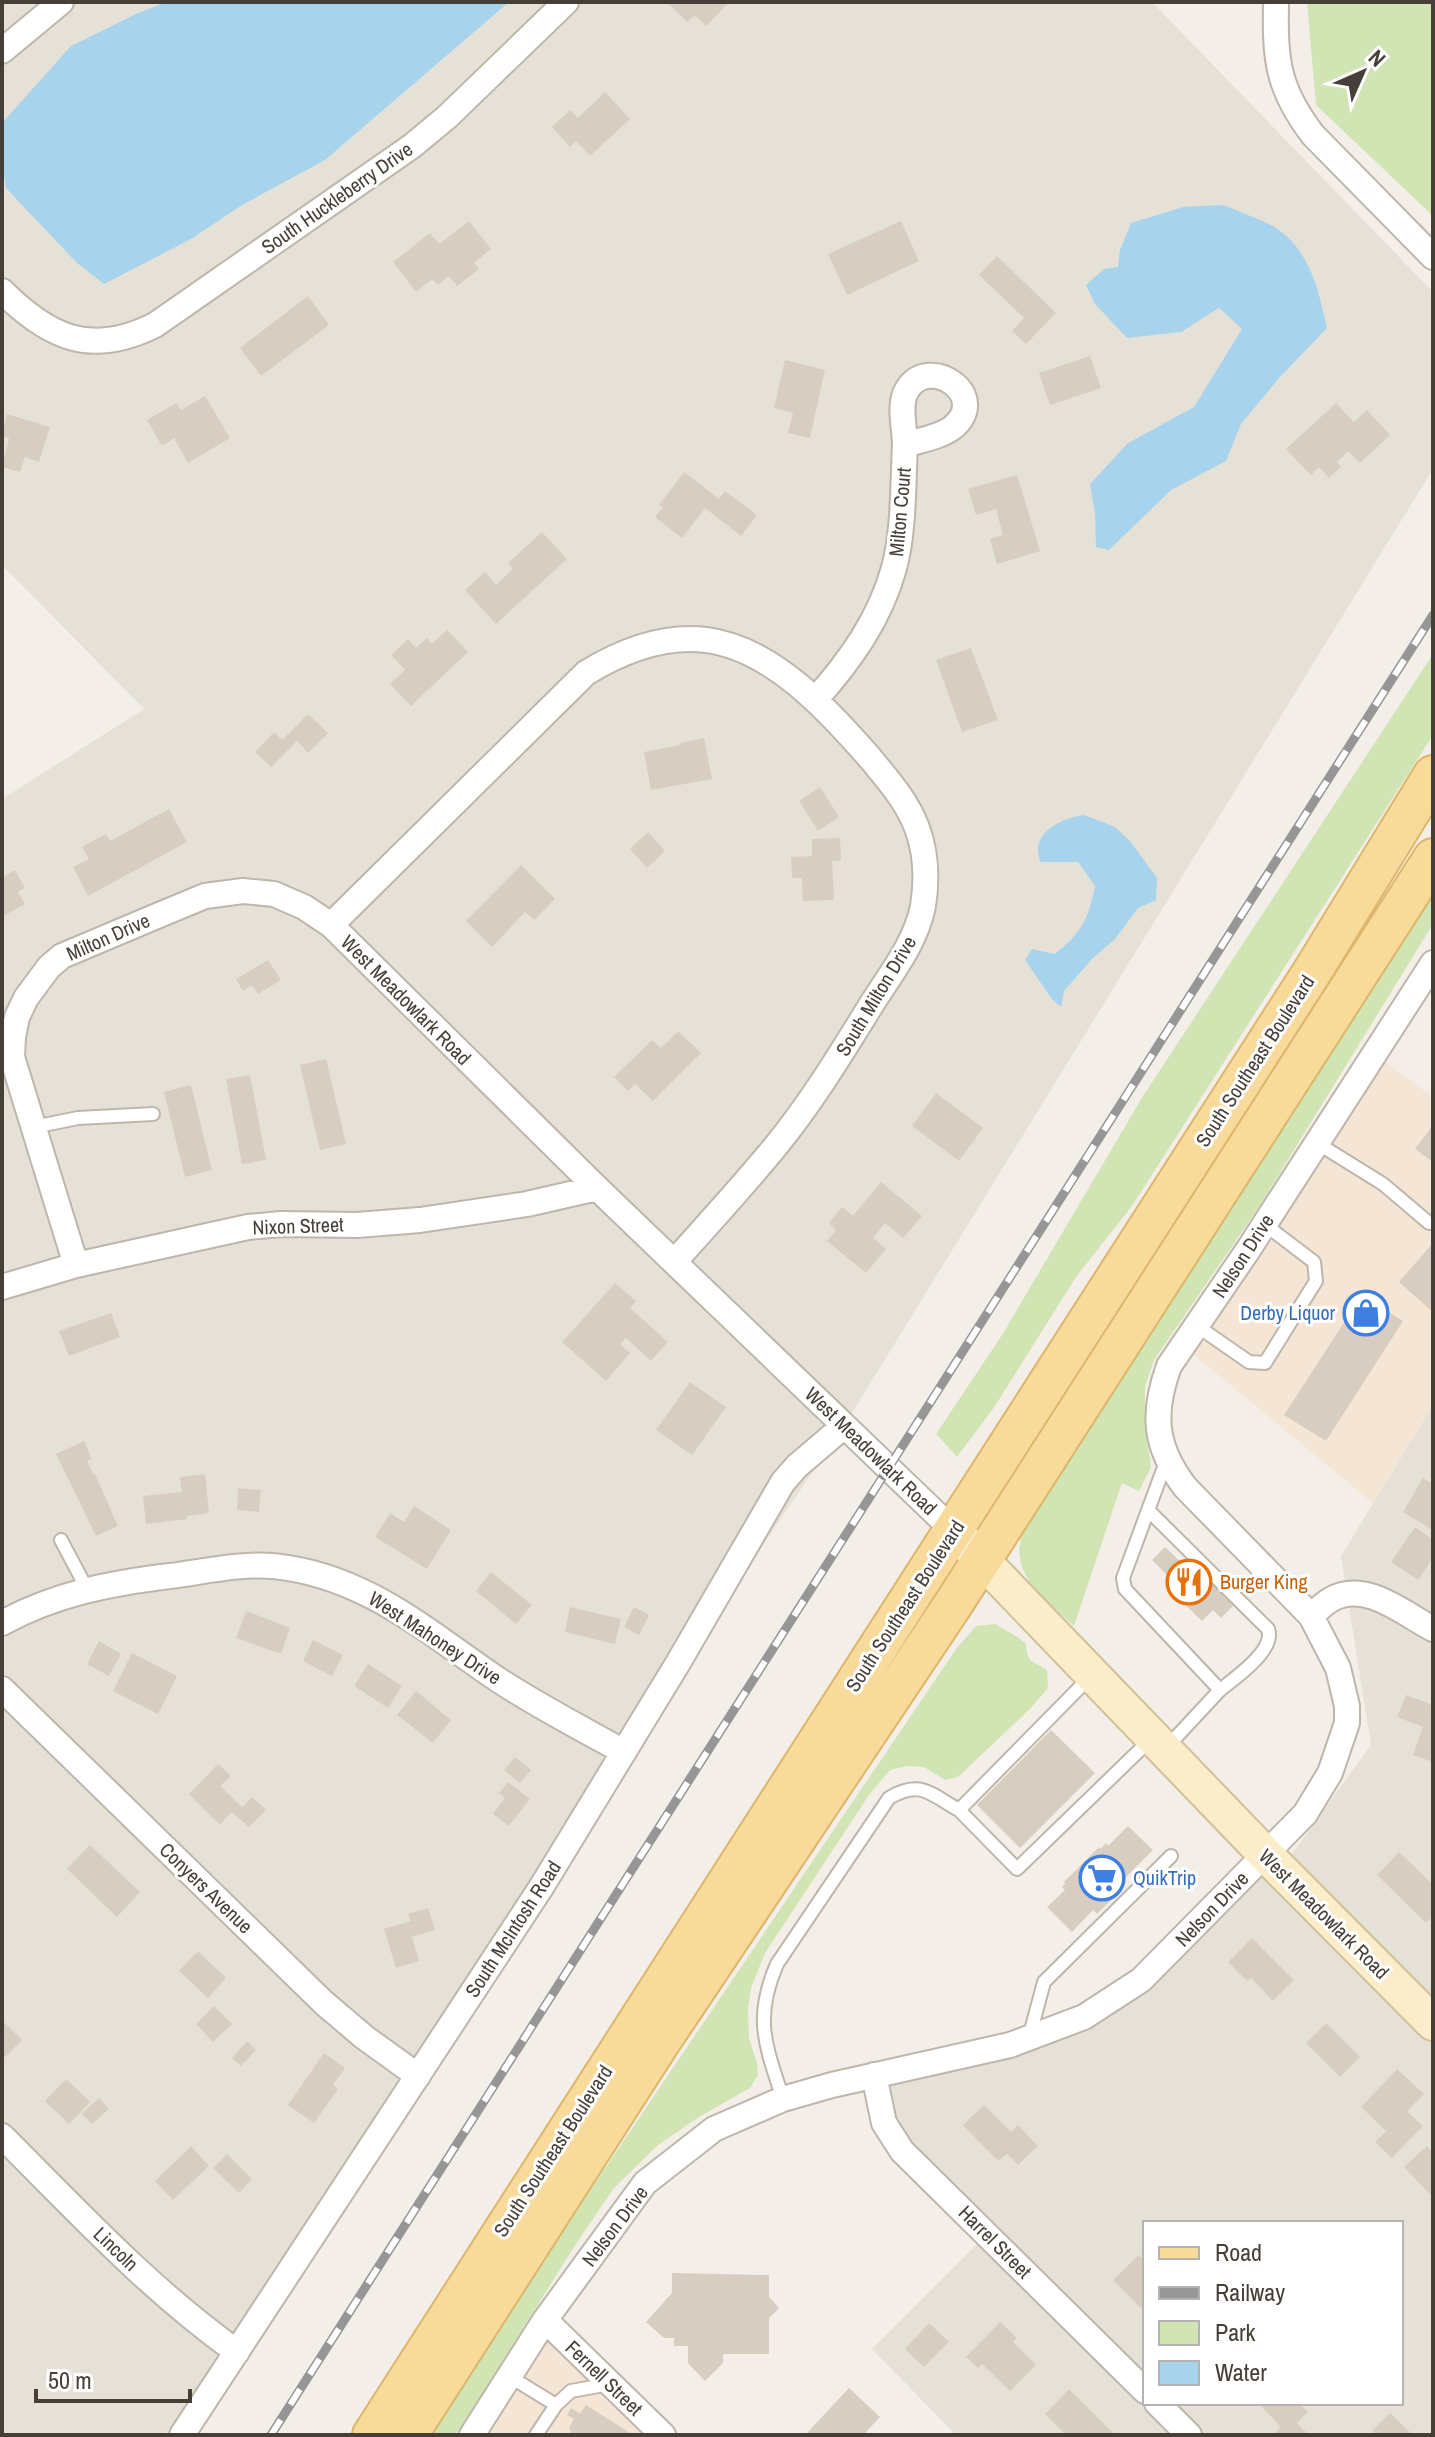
<svg xmlns="http://www.w3.org/2000/svg" width="1435" height="2437" font-family="'Archivo Narrow',sans-serif">
	<style>
		.residential { fill: #e6e1d6; fill-rule: evenodd }
		.commercial { fill: #f4e5d4 }
		.green { fill: #d0e5b3 }
		.water { fill: #a7d3ec }
		.building { fill: #d7cdc1 }
		.lines { fill: none; stroke-linecap: round; stroke-linejoin: round }
		.lane-casing { stroke: #beb6ab; stroke-width: 16 }
		.street-casing { stroke: #beb6ab; stroke-width: 28 }
		.secondary-casing { stroke: #d0c099; stroke-width: 38 }
		.primary-casing { stroke: #ddb66c; stroke-width: 42 }
		.lane { stroke: #fff; stroke-width: 12 }
		.street { stroke: #fff; stroke-width: 24 }
		.secondary { stroke: #fbedc9; stroke-width: 34 }
		.primary { stroke: #f8da9b; stroke-width: 38 }
		.rail-casing { stroke: #969696; stroke-width: 9 }
		.rail { stroke: #fff; stroke-width: 6; stroke-dasharray: 18; stroke-linecap: butt }
		.labels { text-anchor: middle; stroke-width: 6; stroke-linejoin: round; paint-order: stroke }
		.street-label { font-size: 20px; fill: #463f37; stroke: #fff }
		.shop-label { font-size: 20px; fill: #366cbe; stroke: #fff; text-anchor: end }
		.food-label { font-size: 20px; fill: #c56008; stroke: #fff; text-anchor: start }
	</style>
	<rect width="100%" height="100%" fill="#f3efe8"/>
	<path class="residential" d="M 2,2 L 1152,2 L 1433,292 L 1433,469 L 844,1426 L 633,1736 L 252,2329 L 164,2435 L 2,2435 L 2,799 L 144,709 L 2,565 Z
		M 1433,1405 L 1433,2435 L 956,2435 L 872,2349 L 987,2234 L 902,2151 L 874,2075 L 1084,2017 L 1265,1854 L 1281,1869 L 1371,1745 L 1341,1556 ZM 1145,2223 L 1401,2223 L 1401,2403 L 1145,2403 Z"/>
	<path class="commercial" d="M 1374,1054 L 1433,1097 L 1433,1405 L 1373,1503 L 1182,1345 Z
		M 545,2320 L 663,2435 L 473,2435 Z"/>
	<path class="green" d="M 1307,2 L 1433,2 L 1433,216 L 1316,105 Z
		M 1433,654 L 1433,735 L 1132,1206 L 1076,1277 L 995,1406 L 957,1457 L 936,1434 L 1002,1335 L 1143,1096 Z
		M 1433,893 L 1433,924 L 1259,1207 L 1154,1360 L 1145,1386 L 1145,1426 L 1151,1467 L 1139,1491 L 1122,1483 L 1074,1626 C 1045,1598 1006,1574 1024,1528 Z
		M 995,1624 L 1016,1636 L 1026,1644 C 1027,1663 1033,1661 1047,1670 L 1048,1688 L 1032,1707 L 958,1777 L 945,1780 L 924,1767 L 907,1766 L 890,1770 L 869,1795 L 765,1953 L 751,1988 L 748,2010 L 749,2038 L 757,2063 L 758,2075 L 750,2088 L 699,2117 L 658,2145 L 614,2188 L 576,2244 L 456,2435 L 431,2435 L 533,2275 L 956,1649 L 976,1626 Z"/>
	<path class="water" d="M 166,2 L 509,2 L 325,160 L 242,205 L 191,239 L 104,284 L 77,263 L 6,188 L 2,163 L 2,123 L 71,46 L 136,14 Z
		M 1223,205 C 1238,211 1254,217 1269,224 C 1309,245 1318,288 1327,328 L 1279,378 L 1241,424 L 1226,461 L 1171,490 L 1109,550 L 1096,547 L 1095,514 L 1090,484 L 1128,443 L 1194,407 L 1242,329 L 1219,308 L 1181,332 L 1127,338 L 1095,304 L 1086,285 L 1104,269 L 1118,267 L 1120,250 L 1131,223 L 1183,207 Z
		M 1084,815 L 1115,827 L 1130,841 L 1157,878 L 1156,900 L 1138,908 L 1115,939 L 1093,958 L 1064,991 L 1061,1007 L 1052,999 L 1025,960 L 1032,949 L 1055,954 C 1082,932 1088,920 1095,886 L 1078,862 L 1041,862 C 1028,835 1060,818 1084,815 Z"/>
	<path class="building" d="M 667,2 L 729,2 L 706,26 L 695,15 L 687,22 Z
		M 605,92 L 630,119 L 590,156 L 576,141 L 570,147 L 552,127 L 570,110 L 578,118 Z
		M 469,221 L 491,249 L 474,263 L 479,269 L 457,286 L 449,276 L 438,285 L 432,279 L 416,292 L 393,262 L 430,233 L 439,244 Z
		M 901,221 L 919,261 L 847,295 L 828,254 Z
		M 997,256 L 1056,313 L 1026,344 L 1012,331 L 1024,318 L 979,275 Z
		M 308,296 L 329,325 L 261,376 L 240,348 Z
		M 1090,356 L 1101,388 L 1050,405 L 1039,373 Z
		M 785,360 L 825,370 L 810,438 L 788,433 L 793,413 L 774,408 Z
		M 205,396 L 230,438 L 188,463 L 174,438 L 162,446 L 147,420 L 176,403 L 181,410 Z
		M 1336,403 L 1354,422 L 1367,410 L 1390,435 L 1360,463 L 1348,451 L 1337,462 L 1341,467 L 1329,478 L 1319,467 L 1311,475 L 1286,449 Z
		M 7,414 L 50,427 L 39,462 L 25,457 L 20,472 L 2,467 L 9,438 L 2,436 Z
		M 684,472 L 719,499 L 725,491 L 757,515 L 741,536 L 705,508 L 682,538 L 655,517 L 663,507 L 659,505 Z
		M 1017,475 L 1040,551 L 997,564 L 990,539 L 1003,535 L 996,509 L 976,515 L 968,489 Z
		M 542,532 L 567,559 L 496,624 L 465,590 L 485,572 L 496,585 L 513,569 L 508,563 Z
		M 447,630 L 468,652 L 411,706 L 390,684 L 405,670 L 391,655 L 408,639 L 416,648 L 427,638 L 432,644 Z
		M 971,648 L 998,720 L 962,732 L 936,660 Z
		M 308,714 L 328,733 L 308,753 L 297,741 L 271,767 L 255,752 L 274,732 L 282,740 Z
		M 704,738 L 712,779 L 651,790 L 644,752 L 681,745 L 680,743 Z
		M 820,787 L 839,817 L 818,831 L 799,801 Z
		M 169,809 L 187,842 L 88,896 L 73,867 L 89,859 L 82,847 L 106,834 L 110,841 Z
		M 648,832 L 665,851 L 647,868 L 630,849 Z
		M 840,838 L 841,861 L 832,861 L 834,900 L 803,901 L 802,878 L 792,878 L 791,857 L 812,856 L 812,839 Z
		M 521,865 L 555,899 L 534,920 L 525,912 L 492,947 L 466,921 Z
		M 15,870 L 25,888 L 18,892 L 25,904 L 2,917 L 2,878 Z
		M 268,960 L 281,980 L 258,994 L 252,985 L 243,991 L 236,979 Z
		M 678,1031 L 701,1053 L 653,1101 L 635,1084 L 628,1091 L 614,1077 L 652,1040 L 661,1048 Z
		M 326,1059 L 346,1144 L 320,1150 L 300,1065 Z
		M 250,1075 L 266,1160 L 242,1164 L 226,1079 Z
		M 191,1085 L 212,1170 L 185,1177 L 164,1092 Z
		M 936,1093 L 983,1128 L 959,1161 L 912,1126 Z
		M 1433,1125 L 1433,1162 L 1415,1149 Z
		M 881,1182 L 922,1216 L 903,1238 L 885,1223 L 873,1238 L 886,1249 L 866,1273 L 827,1241 L 836,1230 L 829,1223 L 842,1207 L 853,1216 Z
		M 1433,1243 L 1433,1312 L 1399,1282 Z
		M 615,1283 L 636,1301 L 630,1308 L 668,1342 L 651,1361 L 626,1338 L 620,1344 L 630,1353 L 606,1381 L 562,1342 Z
		M 1362,1295 L 1403,1321 L 1326,1441 L 1284,1415 Z
		M 111,1313 L 120,1337 L 69,1356 L 59,1331 Z
		M 690,1382 L 726,1407 L 692,1455 L 656,1430 Z
		M 84,1441 L 92,1459 L 87,1461 L 93,1474 L 95,1474 L 118,1526 L 96,1536 L 56,1454 Z
		M 205,1474 L 209,1513 L 186,1516 L 187,1519 L 146,1524 L 143,1496 L 182,1492 L 180,1477 Z
		M 1423,1478 L 1433,1484 L 1433,1530 L 1403,1512 Z
		M 238,1488 L 261,1490 L 259,1512 L 237,1510 Z
		M 414,1506 L 451,1530 L 427,1569 L 375,1537 L 390,1513 L 404,1522 Z
		M 1415,1527 L 1433,1540 L 1433,1558 L 1418,1580 L 1391,1562 Z
		M 1165,1547 L 1185,1566 L 1189,1561 L 1234,1605 L 1221,1618 L 1213,1610 L 1202,1621 L 1165,1585 L 1171,1579 L 1152,1560 Z
		M 491,1572 L 532,1605 L 516,1624 L 476,1591 Z
		M 570,1607 L 621,1619 L 615,1644 L 565,1632 Z
		M 634,1607 L 649,1615 L 639,1635 L 624,1627 Z
		M 246,1611 L 290,1628 L 281,1654 L 236,1638 Z
		M 313,1640 L 343,1655 L 332,1676 L 303,1661 Z
		M 99,1641 L 121,1654 L 109,1676 L 87,1664 Z
		M 132,1653 L 177,1676 L 158,1714 L 113,1691 Z
		M 368,1664 L 402,1686 L 388,1708 L 354,1686 Z
		M 416,1691 L 451,1720 L 433,1743 L 397,1715 Z
		M 1406,1695 L 1433,1705 L 1433,1762 L 1413,1755 L 1423,1727 L 1397,1717 Z
		M 1051,1730 L 1095,1773 L 1020,1848 L 977,1805 Z
		M 515,1757 L 531,1770 L 520,1783 L 504,1770 Z
		M 218,1764 L 231,1776 L 220,1786 L 242,1807 L 252,1797 L 266,1810 L 249,1827 L 231,1812 L 220,1825 L 189,1794 Z
		M 508,1782 L 530,1799 L 509,1826 L 493,1814 L 505,1798 L 499,1793 Z
		M 1128,1826 L 1153,1850 L 1108,1895 L 1112,1899 L 1097,1914 L 1093,1910 L 1072,1932 L 1047,1907 L 1065,1890 L 1062,1887 L 1065,1884 L 1064,1882 L 1099,1847 L 1100,1849 L 1106,1843 L 1108,1846 Z
		M 90,1845 L 140,1892 L 117,1917 L 67,1869 Z
		M 1399,1852 L 1433,1885 L 1433,1916 L 1426,1923 L 1377,1875 Z
		M 428,1908 L 435,1930 L 412,1937 L 419,1961 L 396,1968 L 384,1929 L 411,1921 L 408,1914 Z
		M 1252,1938 L 1294,1980 L 1273,2001 L 1251,1978 L 1247,1981 L 1228,1962 Z
		M 198,1951 L 226,1978 L 208,1998 L 179,1971 Z
		M 214,2006 L 232,2024 L 213,2042 L 196,2024 Z
		M 2,2020 L 22,2040 L 5,2057 L 2,2054 Z
		M 1326,2023 L 1360,2057 L 1340,2077 L 1306,2043 Z
		M 247,2041 L 256,2050 L 241,2066 L 232,2058 Z
		M 324,2053 L 345,2068 L 333,2085 L 338,2089 L 314,2123 L 288,2105 Z
		M 1397,2069 L 1424,2094 L 1407,2111 L 1423,2126 L 1392,2158 L 1375,2142 L 1386,2131 L 1361,2107 Z
		M 66,2079 L 90,2102 L 69,2124 L 45,2101 Z
		M 99,2098 L 109,2109 L 92,2124 L 82,2114 Z
		M 984,2105 L 1011,2132 L 1018,2125 L 1038,2146 L 1018,2165 L 1007,2154 L 998,2161 L 963,2125 Z
		M 191,2146 L 209,2166 L 173,2200 L 155,2181 Z
		M 1427,2146 L 1433,2152 L 1433,2197 L 1404,2167 Z
		M 227,2154 L 252,2179 L 239,2193 L 213,2168 Z
		M 1139,2255 L 1145,2261 L 1145,2312 L 1113,2280 Z
		M 672,2273 L 769,2275 L 769,2297 L 779,2308 L 769,2318 L 769,2354 L 723,2354 L 723,2363 L 705,2381 L 688,2363 L 688,2346 L 674,2346 L 674,2338 L 664,2338 L 646,2322 L 672,2293 Z
		M 1000,2322 L 1017,2338 L 1013,2342 L 1036,2365 L 1010,2391 L 982,2364 L 978,2368 L 966,2357 Z
		M 929,2323 L 949,2342 L 924,2367 L 905,2349 Z
		M 849,2388 L 880,2417 L 863,2435 L 805,2435 Z
		M 1069,2389 L 1115,2435 L 1066,2435 L 1045,2414 Z
		M 1264,2403 L 1299,2403 L 1308,2412 L 1297,2423 L 1309,2435 L 1273,2435 L 1281,2427 L 1261,2406 Z
		M 586,2405 L 630,2433 L 629,2435 L 568,2435 L 571,2431 L 569,2428 L 574,2419 L 567,2415 L 571,2408 L 580,2414 Z
		M 1390,2413 L 1413,2435 L 1376,2435 L 1372,2431 Z"/>
	<g class="lines">
		<g class="lane-casing">
			<path id="lane" d="M 34,1127 L 78,1118 L 153,1114
				M 1317,1143 L 1383,1184 L 1429,1223
				M 1197,1326 L 1249,1362 L 1265,1363 L 1316,1281 L 1314,1262 L 1264,1224
				M 1148,1510 L 1268,1629 C 1276,1650 1235,1678 1220,1690
				M 61,1540 L 87,1589
				M 1090,1677 L 959,1810 L 1017,1869 L 1150,1740
				M 1166,1748 L 1220,1690 L 1125,1589 L 1123,1578 L 1167,1459
				M 1029,2038 L 1044,1982 L 1171,1856
				M 783,2099 C 766,2046 753,2019 777,1964 L 889,1798 C 920,1779 930,1794 959,1810
				M 509,2376 L 556,2405
				M 536,2435 L 556,2405 L 571,2391 L 610,2384"/>
		</g>
		<g class="street-casing">
			<path id="street" d="M 1276,2 C 1275,60 1277,88 1313,135 L 1433,257
				M 2,51 L 61,2
				M 2,291 C 49,338 91,357 155,325 L 412,146 L 447,117 L 566,2
				M 815,700 C 850,661 880,619 894,568 C 904,532 903,483 905,445 C 920,440 940,437 952,428 C 992,396 929,353 907,390 C 898,404 905,429 905,445
				M 331,925 L 586,673 C 622,651 663,635 706,640 C 772,648 829,711 870,758 C 888,780 907,801 917,828 C 926,852 927,881 923,906 C 916,942 892,972 873,1002 C 842,1052 812,1102 775,1147 C 743,1186 708,1224 675,1261
				M 76,1265 L 12,1057 L 13,1037 L 17,1017 L 26,998 L 49,967 L 62,956 L 164,913 L 205,896 L 243,891 L 274,894 L 304,907 L 331,925 L 597,1188 L 954,1531
				M 2,1287 L 76,1265 L 248,1227 L 281,1224 L 357,1225 L 420,1220 L 527,1204 L 597,1188
				M 1311,1616 C 1318,1610 1324,1603 1332,1599 C 1366,1580 1404,1614 1433,1629
				M 2,1623 C 55,1594 111,1583 170,1576 C 203,1572 240,1563 273,1566 C 364,1575 425,1630 497,1679 C 538,1706 581,1728 624,1752
				M 2,1689 L 324,2003 L 364,2037 L 418,2076
				M 874,2075 L 884,2123 L 902,2151 L 1145,2391
				M 2,2136 C 77,2211 150,2290 237,2352
				M 545,2320 L 663,2435
				M 1157,2403 L 1189,2435
				M 182,2435 L 542,1886 L 678,1663 L 783,1482 L 797,1466 L 844,1426
				M 472,2435 L 545,2320 L 645,2183 L 714,2129 L 783,2099 L 832,2085 L 1010,2045 L 1084,2017 L 1141,1980 L 1305,1814 L 1330,1773 L 1347,1723 L 1347,1706 L 1338,1668 L 1311,1616 L 1185,1487 C 1154,1446 1152,1413 1169,1366 L 1248,1250 L 1433,963"/>
		</g>
		<g class="secondary-casing">
			<path id="secondary" d="M 954,1531 L 1265,1854 L 1433,2023"/>
		</g>
		<g class="primary-casing">
			<path id="primary" d="M 372,2435 L 1312,972 L 1433,775
				M 408,2435 L 660,2043 L 952,1606 L 1433,858"/>
		</g>
		<use href="#lane" class="lane"/>
		<use href="#street" class="street"/>
		<use href="#secondary" class="secondary"/>
		<use href="#primary" class="primary"/>
		<g class="rail-casing">
			<path id="rail" d="M 271,2435 L 1433,615"/>
		</g>
		<use href="#rail" class="rail"/>
	</g>
	<defs>
		<g id="shop-ring" transform="scale(2.3)"><circle r="9.5" fill="#fff" stroke="#3f7fe0" stroke-width="1.5"/><path d="M-5-2.5h2.3a2.7 3.5 0 0 1 5.4 0H5L5.5 6h-11ZM-1.5-2.5h3a1.5 2.3 0 0 0-3 0Z" fill="#3f7fe0"/></g>
		<g id="restaurant-ring" transform="scale(2.3)"><circle r="9.5" fill="#fff" stroke="#e8710a" stroke-width="1.5"/><path d="M-5-6h1v4h1v-4h1v4h1v-4h1v5L-1.5 .5V6h-2V.5L-5-1ZM5-6V6H3V1.5H1.5Q1.5-4 5-6Z" fill="#e8710a"/></g>
		<g id="supermarket-ring" transform="scale(2.3)"><circle r="9.5" fill="#fff" stroke="#3f7fe0" stroke-width="1.5"/><path d="M-6-5.5h2.5l.6 2H6L4.5 2H-2.5L-4.4-4H-6ZM-1.5 3.2a1.3 1.3 0 1 0 .1 0ZM3 3.2a1.3 1.3 0 1 0 .1 0Z" fill="#3f7fe0"/></g>
	</defs>
	<g fill-rule="evenodd">
		<use href="#shop-ring" x="1366" y="1313"/>
		<use href="#restaurant-ring" x="1189" y="1582"/>
		<use href="#supermarket-ring" x="1102" y="1878"/>
	</g>
	<g class="labels">
		<g class="street-label">
			<text transform="translate(337 198) rotate(-35)" y="7">South Huckleberry Drive</text>
			<text transform="translate(900 512) rotate(-85)" y="7">Milton Court</text>
			<text transform="translate(108 937) rotate(-24)" y="7">Milton Drive</text>
			<text transform="translate(876 996) rotate(-59)" y="7">South Milton Drive</text>
			<text transform="translate(406 1000) rotate(45)" y="7">West Meadowlark Road</text>
			<text transform="translate(1255 1061) rotate(-57)" y="7">South Southeast Boulevard</text>
			<text transform="translate(298 1226) rotate(-2)" y="7">Nixon Street</text>
			<text transform="translate(1243 1256) rotate(-57)" y="7">Nelson Drive</text>
			<text transform="translate(871 1451) rotate(44)" y="7">West Meadowlark Road</text>
			<text transform="translate(905 1606) rotate(-57)" y="7">South Southeast Boulevard</text>
			<text transform="translate(435 1638) rotate(33)" y="7">West Mahoney Drive</text>
			<text transform="translate(206 1888) rotate(44)" y="7">Conyers Avenue</text>
			<text transform="translate(1212 1909) rotate(-46)" y="7">Nelson Drive</text>
			<text transform="translate(1324 1914) rotate(45)" y="7">West Meadowlark Road</text>
			<text transform="translate(513 1929) rotate(-57)" y="7">South McIntosh Road</text>
			<text transform="translate(553 2151) rotate(-57)" y="7">South Southeast Boulevard</text>
			<text transform="translate(615 2226) rotate(-53)" y="7">Nelson Drive</text>
			<text transform="translate(995 2242) rotate(45)" y="7">Harrel Street</text>
			<text transform="translate(116 2249) rotate(44)" y="7">Lincoln</text>
			<text transform="translate(604 2378) rotate(44)" y="7">Fernell Street</text>
		</g>
		<g class="shop-label">
			<text x="1335" y="1320">Derby Liquor</text>
			<text x="1133" y="1885" text-anchor="start">QuikTrip</text>
		</g>
		<g class="food-label">
			<text x="1220" y="1589">Burger King</text>
		</g>
	</g>
	<rect width="1435" height="2437" fill="none" stroke="#463f37" stroke-width="8"/>
	<rect x="1143" y="2221" width="260" height="184" fill="#ffffff" stroke="#b5b2af" stroke-width="2"/>
	<rect x="1159" y="2247" width="40" height="12" fill="#f8da9b" stroke="#b5b2af" stroke-width="2"/>
	<text x="1215" y="2261" font-size="24" fill="#463f37">Road</text>
	<rect x="1159" y="2287" width="40" height="12" fill="#969696" stroke="#b5b2af" stroke-width="2"/>
	<text x="1215" y="2301" font-size="24" fill="#463f37">Railway</text>
	<rect x="1159" y="2321" width="40" height="24" fill="#d0e5b3" stroke="#b5b2af" stroke-width="2"/>
	<text x="1215" y="2341" font-size="24" fill="#463f37">Park</text>
	<rect x="1159" y="2361" width="40" height="24" fill="#a7d3ec" stroke="#b5b2af" stroke-width="2"/>
	<text x="1215" y="2381" font-size="24" fill="#463f37">Water</text>
	<g transform="translate(1363 72) rotate(45)" stroke="#ffffff" stroke-width="6" paint-order="stroke">
	<path d="M0-6L14 30L0 20L-14 30Z" fill="#463f37"/>
	<text y="-12" font-size="22" font-weight="bold" text-anchor="middle" fill="#463f37">N</text>
	</g>
	<path d="M36 2389v12h154v-12" fill="none" stroke="#463f37" stroke-width="4"/>
	<text x="48" y="2389" font-size="24" fill="#463f37" stroke="#ffffff" stroke-width="6" paint-order="stroke">50 m</text>
</svg>
